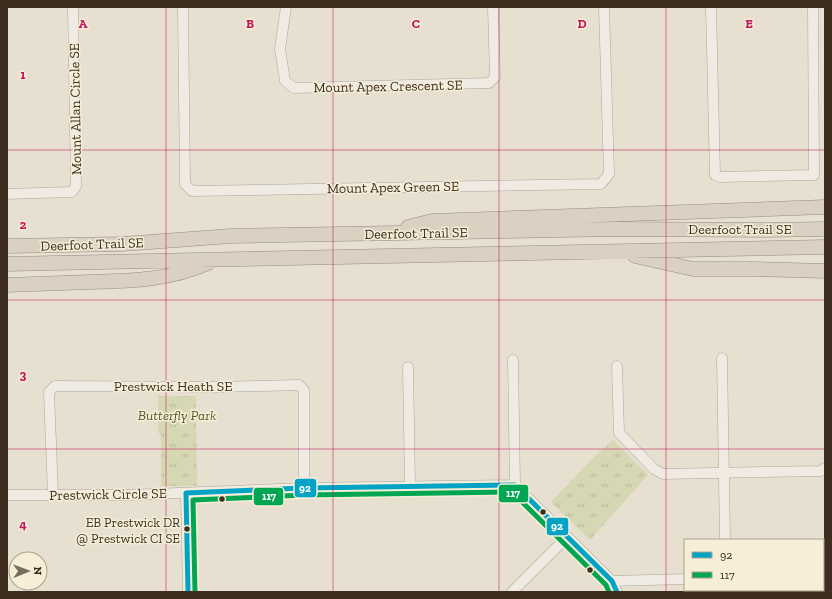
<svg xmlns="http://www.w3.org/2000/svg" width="832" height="599" font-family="'Zilla Slab',serif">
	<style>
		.park { fill: url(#park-tufts) }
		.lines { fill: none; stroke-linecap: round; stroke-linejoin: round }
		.minor-casing { stroke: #ada599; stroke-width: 11 }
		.highway-casing { stroke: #928b80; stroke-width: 15 }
		.minor { stroke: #efebe3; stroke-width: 10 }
		.highway { stroke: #dad1c2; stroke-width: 14 }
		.bus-1-casing { stroke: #f7eed8; stroke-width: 8 }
		.bus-2-casing { stroke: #f7eed8; stroke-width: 8 }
		.bus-1 { stroke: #03a3c5; stroke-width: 5 }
		.bus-2 { stroke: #00a651; stroke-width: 5 }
		.grid { fill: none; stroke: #c2185b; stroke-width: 1; stroke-opacity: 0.55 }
		.bus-dot { fill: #3d2e20; stroke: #f7eed8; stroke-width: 1.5 }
		.labels { text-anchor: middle; stroke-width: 3; stroke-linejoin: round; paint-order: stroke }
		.bus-label { font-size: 13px; fill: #3d2e20; stroke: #f7eed8; text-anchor: end }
		.street-label { font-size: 14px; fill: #3d2e20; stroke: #f7eed8 }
		.park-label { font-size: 14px; font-style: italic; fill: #4d5a26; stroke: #f7eed8 }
		.grid-label { font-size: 13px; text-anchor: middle; font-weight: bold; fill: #c2185b; stroke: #f7eed8; stroke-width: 3; stroke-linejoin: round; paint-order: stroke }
		.line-badge { stroke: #f7eed8; stroke-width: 1.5 }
		.badge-label { font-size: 11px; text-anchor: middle; font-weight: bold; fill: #fff }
	</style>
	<defs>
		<pattern id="park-tufts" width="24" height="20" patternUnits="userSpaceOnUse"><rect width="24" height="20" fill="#d6d7b3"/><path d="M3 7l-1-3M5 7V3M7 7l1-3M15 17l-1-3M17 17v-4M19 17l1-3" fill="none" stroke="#b9b99a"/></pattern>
	</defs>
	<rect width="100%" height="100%" fill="#e7e0d1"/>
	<path class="park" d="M 158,396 L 196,396 L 197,486 L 161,486 L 161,434 L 158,433 Z
		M 613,440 L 648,475 L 590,540 L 551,502 L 591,460 Z"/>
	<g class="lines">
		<g class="minor-casing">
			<path id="minor" d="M 183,7 L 185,184 L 192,191 L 601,184 L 609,174 L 604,7
				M 286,7 L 280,49 L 285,81 L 294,88 L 489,83 L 495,77 L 493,7
				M 711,7 L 715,175 L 720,177 L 814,175 L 813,7
				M 7,194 L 72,192 L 76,186 L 73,7
				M 722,358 L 725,540
				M 513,360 L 515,485
				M 617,366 L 619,433 L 654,469 L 663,474 L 821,471 L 825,468
				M 408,367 L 410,486
				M 186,493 L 188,592
				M 7,495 L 127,495 L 304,488 L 515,485 L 612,581 L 617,592
				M 53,495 L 49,392 L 55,386 L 219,387 L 299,385 L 304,390 L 304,488
				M 823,575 L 825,575
				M 612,581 L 685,579
				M 725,590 L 725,592
				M 512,592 L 567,537"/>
		</g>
		<g class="highway-casing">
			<path id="highway" d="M 408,227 L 432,221 L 825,207
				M 7,246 L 123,244 L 231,236 L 617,229 L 766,230 L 825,229
				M 635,256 L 693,269 L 753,269 L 825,271
				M 7,264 L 825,247
				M 7,285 C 35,284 62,283 90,282 C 131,281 171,280 208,263"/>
		</g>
		<use href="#minor" class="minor"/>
		<use href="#highway" class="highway"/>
		<g class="bus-1-casing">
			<path id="bus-1" d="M 186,493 L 304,488 L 515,485 L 612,581 L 617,592
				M 186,493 L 188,592"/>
		</g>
		<g class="bus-2-casing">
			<path id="bus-2" d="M 195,592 L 193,500 L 304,495 L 512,492 L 606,585 L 609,592"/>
		</g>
		<use href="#bus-1" class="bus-1"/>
		<use href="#bus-2" class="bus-2"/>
	</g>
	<path class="grid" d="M 166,7 L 166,592M 333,7 L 333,592M 499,7 L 499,592M 666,7 L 666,592M 7,150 L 825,150M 7,300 L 825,300M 7,449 L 825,449"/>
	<g class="bus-dot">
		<circle cx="222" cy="499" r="3.5"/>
		<circle cx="543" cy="512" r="3.5"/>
		<circle cx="187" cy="529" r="3.5"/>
		<circle cx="590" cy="570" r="3.5"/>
	</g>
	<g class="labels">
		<g class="bus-label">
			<text x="180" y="527">EB Prestwick DR<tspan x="180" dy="16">@ Prestwick CI SE</tspan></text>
		</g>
		<g class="street-label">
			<text transform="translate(388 86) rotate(-1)" y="5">Mount Apex Crescent SE</text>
			<text transform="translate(75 109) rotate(-91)" y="5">Mount Allan Circle SE</text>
			<text transform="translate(393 187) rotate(-1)" y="5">Mount Apex Green SE</text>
			<text x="740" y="234">Deerfoot Trail SE</text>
			<text transform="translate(416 233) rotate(-1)" y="5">Deerfoot Trail SE</text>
			<text transform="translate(92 244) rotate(-2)" y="5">Deerfoot Trail SE</text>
			<text x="173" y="391">Prestwick Heath SE</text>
			<text transform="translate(108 494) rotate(-1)" y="5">Prestwick Circle SE</text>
		</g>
		<g class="park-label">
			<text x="177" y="420">Butterfly Park</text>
		</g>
	</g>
	<g class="grid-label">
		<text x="83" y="28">A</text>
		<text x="250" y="28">B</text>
		<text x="416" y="28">C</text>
		<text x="582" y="28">D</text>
		<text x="749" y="28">E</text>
		<text x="23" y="79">1</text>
		<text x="23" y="229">2</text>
		<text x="23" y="379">3</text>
		<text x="23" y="529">4</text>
	</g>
	<g class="line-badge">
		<rect x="294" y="478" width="23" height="20" rx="4" fill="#03a3c5"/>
		<rect x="498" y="484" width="31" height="19" rx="4" fill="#00a651"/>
		<rect x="253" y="487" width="31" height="19" rx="4" fill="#00a651"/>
		<rect x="546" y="517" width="23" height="19" rx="4" fill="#03a3c5"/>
	</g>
	<g class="badge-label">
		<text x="305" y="492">92</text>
		<text x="513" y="497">117</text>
		<text x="269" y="500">117</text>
		<text x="557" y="530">92</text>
	</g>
	<rect width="832" height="599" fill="none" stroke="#3d2e20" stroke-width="16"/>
	<rect x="684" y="539" width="140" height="52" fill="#f7eed8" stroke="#ada18e"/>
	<rect x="692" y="552" width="20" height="6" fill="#03a3c5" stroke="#ada18e"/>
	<text x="720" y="559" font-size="12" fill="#3d2e20">92</text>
	<rect x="692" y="572" width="20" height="6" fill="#00a651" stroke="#ada18e"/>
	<text x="720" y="579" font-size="12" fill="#3d2e20">117</text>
	<g transform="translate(28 571) rotate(89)"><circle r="19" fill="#f7eed8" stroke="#ada18e"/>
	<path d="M0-3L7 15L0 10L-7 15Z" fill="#786c5e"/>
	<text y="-6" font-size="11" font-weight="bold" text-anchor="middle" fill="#3d2e20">N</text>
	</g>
</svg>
